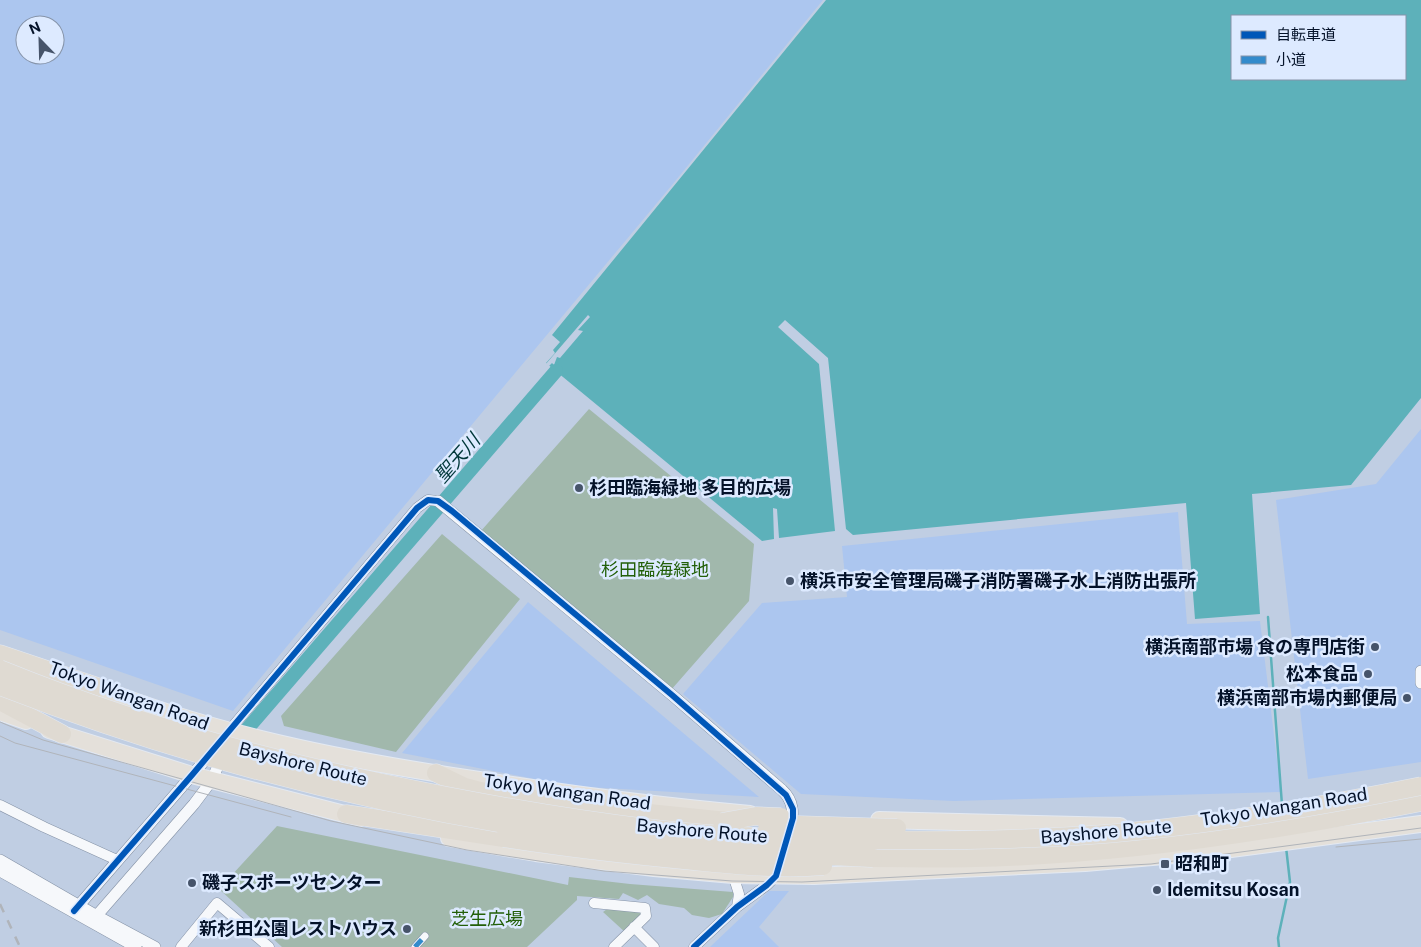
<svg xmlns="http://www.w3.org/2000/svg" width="1421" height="947" font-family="'Public Sans','Noto Sans JP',sans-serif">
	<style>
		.built { fill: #acc6ef; fill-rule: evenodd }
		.green { fill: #a1b8ac }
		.water { fill: #5db1ba; fill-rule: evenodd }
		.pier { fill: #c0cee3 }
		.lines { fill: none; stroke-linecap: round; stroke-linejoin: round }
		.stream { stroke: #5db1ba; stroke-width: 2.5 }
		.river { stroke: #5db1ba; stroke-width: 14 }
		.pedestrian-casing { stroke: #8492a6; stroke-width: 8 }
		.minor-casing { stroke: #8492a6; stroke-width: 11 }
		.tertiary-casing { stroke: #8492a6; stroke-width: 12 }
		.trunk-casing { stroke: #e3e9f2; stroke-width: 18 }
		.motorway-casing { stroke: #e3e9f2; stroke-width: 19 }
		.pedestrian { stroke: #f6f8fb; stroke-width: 7 }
		.minor { stroke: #f6f8fb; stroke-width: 10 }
		.tertiary { stroke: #f6f8fb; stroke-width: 11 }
		.trunk { stroke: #e4e0da; stroke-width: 16 }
		.motorway { stroke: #dfdad2; stroke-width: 18 }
		.tram { stroke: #b0b4ba; stroke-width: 1 }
		.rail { stroke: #b0b4ba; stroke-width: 2.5; stroke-dasharray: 9 9; stroke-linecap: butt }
		.motorway-bridge-casing { stroke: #e3e9f2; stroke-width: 19; stroke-linecap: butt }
		.motorway-bridge { stroke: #dfdad2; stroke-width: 18 }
		.quiet { stroke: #338bcc; stroke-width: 5; stroke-dasharray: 10 5; stroke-linecap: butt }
		.cycleway-casing { stroke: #ddeaff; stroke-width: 9 }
		.cycleway { stroke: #0057b8; stroke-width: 6 }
		.poi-dot { fill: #46546a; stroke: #ddeaff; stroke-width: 2 }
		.labels { text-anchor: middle; stroke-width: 5; stroke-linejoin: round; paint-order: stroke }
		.poi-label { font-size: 18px; font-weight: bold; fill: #041229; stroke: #ddeaff; text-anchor: start }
		.park-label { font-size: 18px; fill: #225f08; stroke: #ddeaff }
		.street-label { font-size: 18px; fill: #041229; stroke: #ddeaff }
		.water-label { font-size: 19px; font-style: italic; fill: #013739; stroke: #ddeaff }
	</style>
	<rect width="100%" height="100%" fill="#c0cee3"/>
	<path class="built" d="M 0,0 L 823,0 L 672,185 L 233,711 L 0,630 ZM 25,25 L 55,25 L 55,55 L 25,55 Z
		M 1421,429 L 1421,762 L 1308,779 L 1276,500 L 1376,484 Z
		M 1178,512 L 1187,624 L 1260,621 L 1281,792 L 954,801 L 801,794 L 683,694 L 762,603 L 847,597 L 842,546 Z
		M 528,602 L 759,797 L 570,786 L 402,753 Z
		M 769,891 L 789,891 L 759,927 L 779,947 L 710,947 Z"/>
	<path class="green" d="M 589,409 L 754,544 L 749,601 L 671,690 L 480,532 Z
		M 442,534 L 520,599 L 396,752 L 284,726 L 281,716 Z
		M 277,826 L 568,885 L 569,877 L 630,884 L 733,892 L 733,897 L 722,914 L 709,918 L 692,915 L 684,908 L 659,904 L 647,895 L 638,900 L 623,893 L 619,899 L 577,896 L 577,900 L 527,947 L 282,947 L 219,889 Z
		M 610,907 L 641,908 L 643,918 L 626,933 L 603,912 Z"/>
	<path class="water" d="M 826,0 L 1421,0 L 1421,398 L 1351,485 L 1252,494 L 1260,614 L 1195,619 L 1186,503 L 853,535 L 846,529 L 828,358 L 785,320 L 778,327 L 819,364 L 835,531 L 779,538 L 777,509 L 773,508 L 774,539 L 762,541 L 546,363 L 555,353 L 553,350 L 560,342 L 552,335 ZM 1232,16 L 1405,16 L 1405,79 L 1232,79 Z"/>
	<path class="pier" d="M 588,315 L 590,317 L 578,330 L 583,331 L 560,358 L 557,357 L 554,365 L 552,363 L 548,367 L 545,365 Z"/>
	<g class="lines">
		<path class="stream" d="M 1268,617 L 1282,805
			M 1279,947 L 1278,938 L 1290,882 L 1286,847"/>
		<path class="river" d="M 248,728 L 556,371"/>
		<g class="pedestrian-casing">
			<path id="pedestrian" d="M 415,947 L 425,936"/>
		</g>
		<g class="minor-casing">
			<path id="minor" d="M 228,732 L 417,508 L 428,500 L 438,501
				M 0,805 L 44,827 L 117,860
				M 733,875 L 739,894 L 737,907
				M 594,903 L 645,908 L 646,916 L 614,947
				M 634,927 L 654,947
				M 181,947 L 217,903 L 269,947
				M 694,947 L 737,907 L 767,885 L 776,876"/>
		</g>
		<g class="tertiary-casing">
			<path id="tertiary" d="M 438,501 L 672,695 L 782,790 C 794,801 794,814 790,829
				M 1421,671 L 1421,683
				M 0,860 L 97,916 L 155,947
				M 0,871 L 136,947
				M 74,911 L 212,752
				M 92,921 L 194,804 L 212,780 L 223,754"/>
		</g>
		<g class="trunk-casing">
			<path id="trunk" d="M 87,683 C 213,735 345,760 479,780 C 569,794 659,806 750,814
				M 0,712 L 26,721
				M 49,730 L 192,775 L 360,818
				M 879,820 L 1120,826
				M 449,838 L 536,853 L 654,868 L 733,875 L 814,876 L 1085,863 L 1208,852 L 1421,824"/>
		</g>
		<g class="motorway-casing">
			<path id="motorway" d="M 0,654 L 98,687
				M 0,701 L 62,734
				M 436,773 L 465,787 L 480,791 L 580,806 L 737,822
				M 346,814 L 504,838
				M 873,858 C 907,858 941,859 975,858 C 1122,855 1277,831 1421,802"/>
		</g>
		<use href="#pedestrian" class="pedestrian"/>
		<use href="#minor" class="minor"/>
		<use href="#tertiary" class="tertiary"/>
		<use href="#trunk" class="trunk"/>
		<use href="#motorway" class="motorway"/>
		<path class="tram" d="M 0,722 L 43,740 L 331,821 L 467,850 L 604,871 L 732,881 L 802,882 L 1151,864 L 1421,828
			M 0,736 L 15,743 L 291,817
			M 1336,847 L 1421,839"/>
		<path class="rail" d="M 0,904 L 20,947"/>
		<g class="motorway-bridge-casing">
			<path id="motorway-bridge" d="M 0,669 C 123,719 252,756 383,783 C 473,802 563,818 655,829 C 724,837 795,839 865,840 C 940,841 1016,840 1091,835 C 1202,827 1312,808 1421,786
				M 0,686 C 211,768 433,821 658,845 C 730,852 802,855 873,858
				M 722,822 L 756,816 L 781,817
				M 767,824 L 897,828
				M 504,838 C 567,848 630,855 694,861 C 736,865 781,870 823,866"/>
		</g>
		<use href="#motorway-bridge" class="motorway-bridge"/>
		<path class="quiet" d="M 415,947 L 425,936"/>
		<g class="cycleway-casing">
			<path id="cycleway" d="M 74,911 L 192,775 L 417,508 L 428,500 L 438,501 L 452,511 L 672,695 L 786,795 L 793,809 L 793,818 L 776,876 L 767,885 L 737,907 L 694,947"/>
		</g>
		<use href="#cycleway" class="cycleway"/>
	</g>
	<g class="poi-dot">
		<circle cx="579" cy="488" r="5"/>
		<circle cx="790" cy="581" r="5"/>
		<circle cx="1375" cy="647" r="5"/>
		<circle cx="1368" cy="674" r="5"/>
		<circle cx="1407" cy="698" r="5"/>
		<rect x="1160" y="859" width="10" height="10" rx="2.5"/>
		<circle cx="192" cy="883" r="5"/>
		<circle cx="1157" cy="890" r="5"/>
		<circle cx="407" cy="929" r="5"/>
	</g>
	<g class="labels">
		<g class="poi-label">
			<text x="589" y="494">杉田臨海緑地 多目的広場</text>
			<text x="800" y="587">横浜市安全管理局磯子消防署磯子水上消防出張所</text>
			<text x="1365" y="653" text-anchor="end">横浜南部市場 食の専門店街</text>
			<text x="1358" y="680" text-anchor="end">松本食品</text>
			<text x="1397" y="704" text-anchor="end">横浜南部市場内郵便局</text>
			<text x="1175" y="870">昭和町</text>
			<text x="202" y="889">磯子スポーツセンター</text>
			<text x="1167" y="896">Idemitsu Kosan</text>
			<text x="397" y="935" text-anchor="end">新杉田公園レストハウス</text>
		</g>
		<g class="park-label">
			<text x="655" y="576">杉田臨海緑地</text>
			<text x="487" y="925">芝生広場</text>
		</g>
		<g class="street-label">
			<text transform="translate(129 696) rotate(20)" y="6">Tokyo Wangan Road</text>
			<text transform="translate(303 764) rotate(14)" y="6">Bayshore Route</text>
			<text transform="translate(567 792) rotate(8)" y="6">Tokyo Wangan Road</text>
			<text transform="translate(1284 807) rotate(-9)" y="6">Tokyo Wangan Road</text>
			<text transform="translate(702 831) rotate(5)" y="6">Bayshore Route</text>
			<text transform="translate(1106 832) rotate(-5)" y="6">Bayshore Route</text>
		</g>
		<g class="water-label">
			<text transform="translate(457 458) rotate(-49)" y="7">聖天川</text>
		</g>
	</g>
	<rect x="1231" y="15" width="175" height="65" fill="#ddeaff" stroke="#8694a9"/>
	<rect x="1241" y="31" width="25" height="8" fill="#0057b8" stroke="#8694a9"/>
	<text x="1276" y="40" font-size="15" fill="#041229">自転車道</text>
	<rect x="1241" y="56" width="25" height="8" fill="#338bcc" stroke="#8694a9"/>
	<text x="1276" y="65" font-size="15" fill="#041229">小道</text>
	<g transform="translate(40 40) rotate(337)"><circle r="24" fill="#ddeaff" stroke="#8694a9"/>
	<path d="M0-4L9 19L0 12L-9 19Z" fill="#46546a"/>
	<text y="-8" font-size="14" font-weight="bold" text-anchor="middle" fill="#041229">N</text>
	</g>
</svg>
